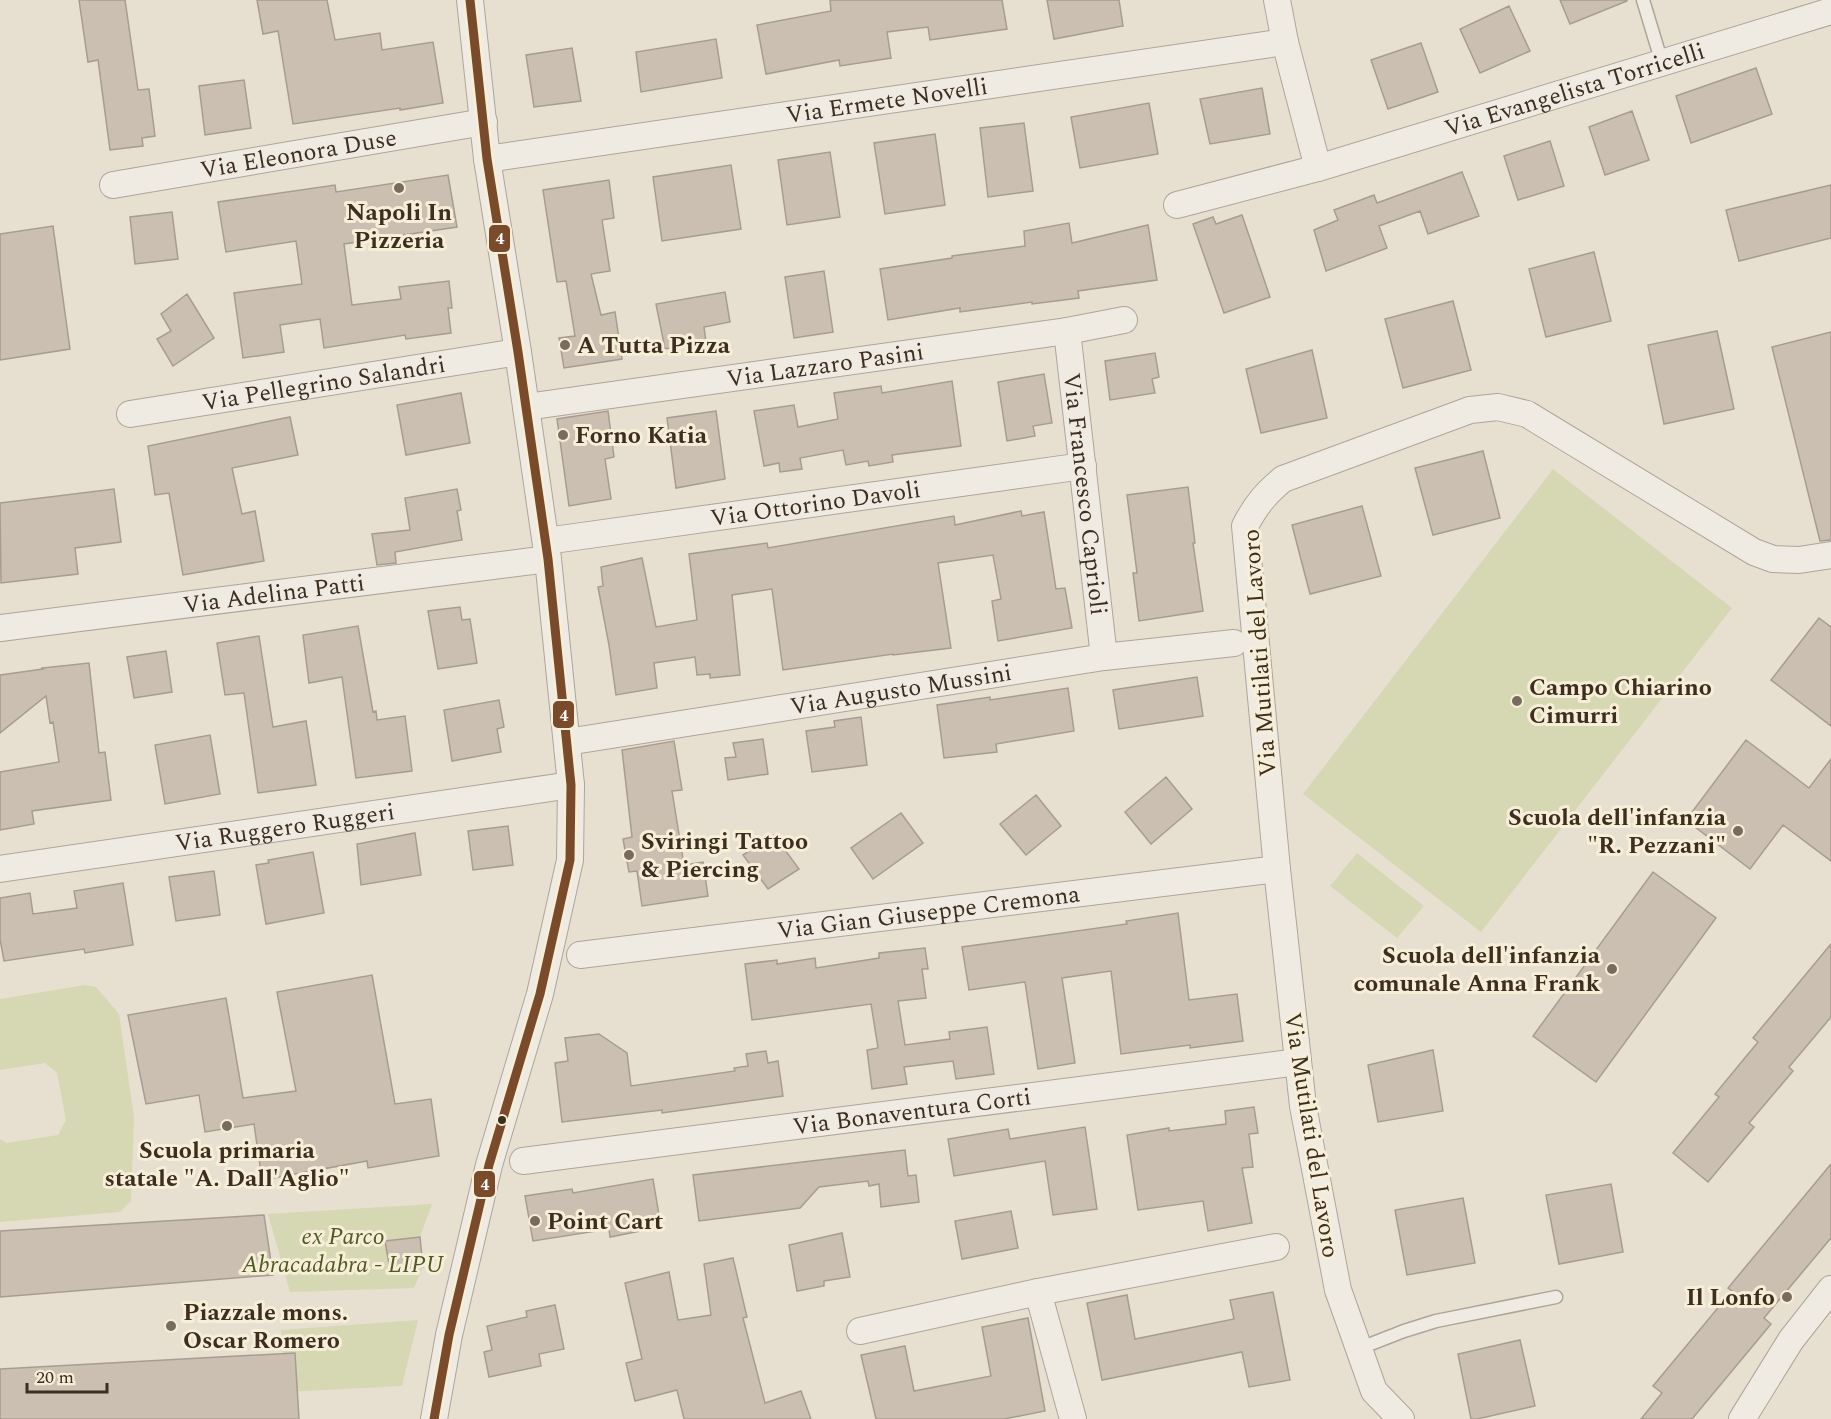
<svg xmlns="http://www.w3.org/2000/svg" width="1831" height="1419" font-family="Spectral,serif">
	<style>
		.green { fill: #d6d7b3 }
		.building { fill: #cbbfb2; stroke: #a89c90; stroke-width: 1.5 }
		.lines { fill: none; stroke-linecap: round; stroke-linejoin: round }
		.service-casing { stroke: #ada599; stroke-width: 15 }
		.minor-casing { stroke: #ada599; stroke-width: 28 }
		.service { stroke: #efebe3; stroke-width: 12 }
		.minor { stroke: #efebe3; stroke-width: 26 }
		.bus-1-casing { stroke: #f7eed8; stroke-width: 14 }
		.bus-1 { stroke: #7a4b2a; stroke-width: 9 }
		.poi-dot { fill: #786c5e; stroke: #f7eed8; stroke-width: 2 }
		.bus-dot { fill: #3d2e20; stroke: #f7eed8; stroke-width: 2 }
		.labels { text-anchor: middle; stroke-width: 6; stroke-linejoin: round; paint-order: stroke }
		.street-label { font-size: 24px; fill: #3d2e20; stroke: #f7eed8 }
		.poi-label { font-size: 24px; font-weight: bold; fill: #3d2e20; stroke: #f7eed8; text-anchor: start }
		.park-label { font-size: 24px; font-style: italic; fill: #4d5a26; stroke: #f7eed8 }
		.line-badge { stroke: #f7eed8; stroke-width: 2 }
		.badge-label { font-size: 16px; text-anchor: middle; font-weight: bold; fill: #fff }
	</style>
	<rect width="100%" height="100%" fill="#e7e0d1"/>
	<path class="green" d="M 1553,469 L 1732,608 L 1481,932 L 1303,794 Z
		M 1357,853 L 1424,906 L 1397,938 L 1330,886 Z
		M 85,985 L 96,987 L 119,1014 L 134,1117 L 131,1201 L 120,1212 L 0,1222 L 0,1139 L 7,1143 L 58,1135 L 66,1120 L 57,1073 L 45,1063 L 0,1070 L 0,999 Z
		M 432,1204 L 420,1237 L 385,1241 L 390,1270 L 423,1267 L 414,1288 L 290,1292 L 268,1214 Z
		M 418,1320 L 402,1386 L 286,1392 L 281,1330 Z"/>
	<path class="building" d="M 79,0 L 125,0 L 138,90 L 149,89 L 155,136 L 142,138 L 143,146 L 110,150 L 98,60 L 88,62 Z
		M 257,0 L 327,0 L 335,40 L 380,33 L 382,50 L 433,42 L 443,103 L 400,110 L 400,108 L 293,124 L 278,31 L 263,34 Z
		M 830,0 L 1002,0 L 1007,29 L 930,40 L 928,27 L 887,32 L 891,58 L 840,66 L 839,60 L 766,74 L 757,25 L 831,11 Z
		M 1047,0 L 1119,0 L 1123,26 L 1054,39 Z
		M 1560,0 L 1627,0 L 1627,1 L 1570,24 Z
		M 1509,6 L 1530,51 L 1480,73 L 1460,29 Z
		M 716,39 L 722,78 L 641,92 L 636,52 Z
		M 1421,43 L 1438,92 L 1388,109 L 1371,60 Z
		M 572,48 L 581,101 L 534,107 L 526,55 Z
		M 1756,68 L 1772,114 L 1691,143 L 1676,96 Z
		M 244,80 L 251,128 L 205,135 L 199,86 Z
		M 1262,88 L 1270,134 L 1210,144 L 1200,99 Z
		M 1149,103 L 1158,154 L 1080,168 L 1071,117 Z
		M 1632,111 L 1649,160 L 1605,175 L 1589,127 Z
		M 1024,123 L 1033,191 L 988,197 L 980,128 Z
		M 935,134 L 945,205 L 885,214 L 874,143 Z
		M 1550,141 L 1564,186 L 1518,200 L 1504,156 Z
		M 830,152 L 840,217 L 787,225 L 778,160 Z
		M 731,165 L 741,229 L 662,241 L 653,177 Z
		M 1462,172 L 1479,216 L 1428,234 L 1420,211 L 1379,226 L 1387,248 L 1326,271 L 1314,230 L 1338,220 L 1334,210 L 1374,195 L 1377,203 Z
		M 448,175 L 457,227 L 344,244 L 352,305 L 401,299 L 399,287 L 449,281 L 452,308 L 448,308 L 451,333 L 406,339 L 405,335 L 324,348 L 320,319 L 280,325 L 284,352 L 243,358 L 234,293 L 302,284 L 296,241 L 226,252 L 218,202 L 335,185 L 336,192 Z
		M 609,180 L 614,218 L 602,220 L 610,271 L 591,274 L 601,315 L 615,312 L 622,359 L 564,368 L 559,338 L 575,336 L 566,281 L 557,282 L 543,190 Z
		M 1831,185 L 1831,238 L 1739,261 L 1726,210 Z
		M 172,212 L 178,259 L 135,264 L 130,217 Z
		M 1242,215 L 1270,297 L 1224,313 L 1193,224 L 1213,217 L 1216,224 Z
		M 1069,223 L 1072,243 L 1148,225 L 1157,280 L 1078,291 L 1079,298 L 1032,304 L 1032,302 L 960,312 L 960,308 L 888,320 L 880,269 L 952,258 L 952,256 L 1025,246 L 1024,231 Z
		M 53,226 L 70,349 L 0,360 L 0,234 Z
		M 1594,252 L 1611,321 L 1546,337 L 1529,269 Z
		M 824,271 L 833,332 L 794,338 L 785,277 Z
		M 725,292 L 730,322 L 704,327 L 706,342 L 665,349 L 656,304 Z
		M 187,294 L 214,338 L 173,366 L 157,339 L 171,331 L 161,314 Z
		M 1453,301 L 1471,370 L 1403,388 L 1385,319 Z
		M 1717,331 L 1734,409 L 1664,424 L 1648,345 Z
		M 1831,332 L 1831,540 L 1820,541 L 1772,347 Z
		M 1312,350 L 1327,418 L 1261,433 L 1246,369 Z
		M 1155,353 L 1159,377 L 1152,379 L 1155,393 L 1110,400 L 1105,361 Z
		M 1044,374 L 1052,423 L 1033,426 L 1035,436 L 1007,441 L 998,382 Z
		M 952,381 L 961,446 L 892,455 L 893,462 L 869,466 L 868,461 L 846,465 L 843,450 L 800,458 L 802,469 L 780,472 L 779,463 L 764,466 L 754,411 L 794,405 L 798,427 L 838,419 L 834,393 L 881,386 L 882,393 Z
		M 461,393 L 470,443 L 406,455 L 397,405 Z
		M 608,411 L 614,457 L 605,459 L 611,499 L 569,506 L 557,419 Z
		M 716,411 L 725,479 L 676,488 L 667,418 Z
		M 290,417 L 298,455 L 232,468 L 242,514 L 255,511 L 264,561 L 183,575 L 169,493 L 155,495 L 148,446 Z
		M 1483,451 L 1500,518 L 1433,535 L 1415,468 Z
		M 1188,487 L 1195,543 L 1193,543 L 1203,611 L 1139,621 L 1133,573 L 1137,573 L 1127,495 Z
		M 114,489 L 121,542 L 75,548 L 78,574 L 1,583 L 0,503 Z
		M 457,489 L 461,510 L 457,511 L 462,540 L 395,552 L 396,563 L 377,565 L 372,534 L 410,530 L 405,498 Z
		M 1362,506 L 1381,576 L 1310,594 L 1292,525 Z
		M 1021,511 L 1022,516 L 1044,512 L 1056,589 L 1065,588 L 1072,628 L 998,641 L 992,601 L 1001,599 L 993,555 L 938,563 L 951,648 L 893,655 L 893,654 L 783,670 L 772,589 L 732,595 L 740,675 L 710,678 L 710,674 L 697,675 L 695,657 L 654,663 L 657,688 L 616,695 L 609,645 L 598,587 L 603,586 L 601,567 L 642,558 L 656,627 L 697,620 L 689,554 L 767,543 L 768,548 L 954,516 L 955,525 Z
		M 460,607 L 462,620 L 470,619 L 477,663 L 438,669 L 428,611 Z
		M 1819,618 L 1831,627 L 1831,726 L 1771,680 Z
		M 358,626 L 373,712 L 376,711 L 377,720 L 405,716 L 412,771 L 356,778 L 342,677 L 309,683 L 303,635 Z
		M 259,636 L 273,727 L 306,721 L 316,785 L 258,793 L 244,693 L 225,695 L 217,643 Z
		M 166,651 L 172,692 L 134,698 L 127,657 Z
		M 89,663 L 99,753 L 105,752 L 111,800 L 32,811 L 34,824 L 0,830 L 0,772 L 59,762 L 53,722 L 50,723 L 46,696 L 0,733 L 0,675 L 43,669 L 42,668 Z
		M 1197,677 L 1203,716 L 1119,729 L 1113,690 Z
		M 1068,688 L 1074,731 L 996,744 L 997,752 L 944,758 L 937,705 L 990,697 L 990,700 Z
		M 499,700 L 504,727 L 497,729 L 501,752 L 452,761 L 444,710 Z
		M 861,717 L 867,765 L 812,772 L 806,731 L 835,727 L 834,721 Z
		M 210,735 L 220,794 L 165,804 L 155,745 Z
		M 763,739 L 768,774 L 728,780 L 725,758 L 736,757 L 733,743 Z
		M 1746,740 L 1809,788 L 1831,759 L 1831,861 L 1783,825 L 1750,869 L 1686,820 Z
		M 674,741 L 682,790 L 672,791 L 684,865 L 703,862 L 708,896 L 642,906 L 637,871 L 629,872 L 623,839 L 632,837 L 622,750 Z
		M 1166,777 L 1192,809 L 1151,844 L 1125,812 Z
		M 1036,795 L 1061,826 L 1026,855 L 1000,824 Z
		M 901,813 L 923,843 L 873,879 L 851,848 Z
		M 508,826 L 513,865 L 473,870 L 468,831 Z
		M 415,833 L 421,875 L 361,885 L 357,844 Z
		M 774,835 L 799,869 L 768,889 L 743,855 Z
		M 313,852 L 324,913 L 266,924 L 256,865 L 269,863 L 268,860 Z
		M 214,871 L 220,915 L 176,921 L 169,877 Z
		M 1653,872 L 1716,918 L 1596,1082 L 1533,1036 Z
		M 123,883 L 133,945 L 85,953 L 84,949 L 4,961 L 0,939 L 0,898 L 30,893 L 33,914 L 77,908 L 74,891 Z
		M 1178,913 L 1189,1000 L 1237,994 L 1243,1041 L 1190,1048 L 1190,1045 L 1121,1054 L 1111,971 L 1062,978 L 1075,1063 L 1038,1069 L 1025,982 L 969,990 L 962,947 L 1127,924 L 1126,921 Z
		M 1831,944 L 1831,1017 L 1789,1067 L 1793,1071 L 1749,1123 L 1754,1127 L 1708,1182 L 1673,1153 L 1719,1097 L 1715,1094 L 1758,1042 L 1753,1038 Z
		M 925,948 L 928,969 L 922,969 L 926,998 L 898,1001 L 905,1045 L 950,1039 L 949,1032 L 987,1027 L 994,1074 L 956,1079 L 953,1061 L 904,1067 L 907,1084 L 872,1089 L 867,1050 L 878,1048 L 871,1004 L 752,1020 L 745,964 L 777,960 L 777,964 L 815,958 L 816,968 L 879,958 L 879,953 Z
		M 372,975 L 395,1104 L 431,1099 L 439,1156 L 368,1168 L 367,1161 L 262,1180 L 254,1124 L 205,1132 L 199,1095 L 146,1104 L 128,1015 L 226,998 L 243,1098 L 296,1091 L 277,992 Z
		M 599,1034 L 627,1053 L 631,1086 L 735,1071 L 734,1068 L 748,1066 L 746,1054 L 766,1051 L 768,1063 L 778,1061 L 783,1096 L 662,1113 L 662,1110 L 562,1122 L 555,1063 L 568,1061 L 565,1038 Z
		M 1433,1050 L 1443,1111 L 1378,1122 L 1368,1065 Z
		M 1254,1107 L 1258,1133 L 1249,1134 L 1253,1167 L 1242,1168 L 1252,1223 L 1208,1231 L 1203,1201 L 1138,1210 L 1127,1135 L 1169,1128 L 1169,1131 L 1226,1124 L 1225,1111 Z
		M 1085,1127 L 1097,1209 L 1053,1215 L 1045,1161 L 954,1176 L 948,1139 L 1008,1129 L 1010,1139 Z
		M 905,1150 L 908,1176 L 916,1175 L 919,1202 L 881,1207 L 879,1184 L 869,1186 L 868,1181 L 819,1187 L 800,1208 L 699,1221 L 693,1175 Z
		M 1831,1164 L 1831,1238 L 1764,1318 L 1771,1324 L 1692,1419 L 1641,1419 L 1662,1393 L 1653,1386 L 1732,1291 L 1728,1288 Z
		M 653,1179 L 661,1227 L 610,1237 L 609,1229 L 533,1241 L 525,1196 L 572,1189 L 573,1193 Z
		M 1611,1184 L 1623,1252 L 1559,1264 L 1546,1195 Z
		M 1463,1198 L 1475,1263 L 1407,1275 L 1395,1210 Z
		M 1011,1211 L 1018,1248 L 962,1259 L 955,1221 Z
		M 264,1215 L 273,1275 L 0,1297 L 0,1231 Z
		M 842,1233 L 850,1277 L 824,1281 L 824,1286 L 797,1291 L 789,1245 Z
		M 420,1237 L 423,1267 L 390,1270 L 385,1241 Z
		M 733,1258 L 747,1317 L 743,1318 L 765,1403 L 801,1391 L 811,1419 L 684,1419 L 677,1390 L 635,1401 L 626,1363 L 642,1359 L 625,1283 L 669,1272 L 678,1320 L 711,1315 L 704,1264 Z
		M 1273,1292 L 1290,1380 L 1249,1387 L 1242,1352 L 1102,1380 L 1087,1303 L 1127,1295 L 1135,1339 L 1234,1319 L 1230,1300 Z
		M 555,1305 L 564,1349 L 539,1354 L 541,1366 L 489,1377 L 484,1352 L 492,1350 L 487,1326 L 527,1317 L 526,1311 Z
		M 1028,1318 L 1045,1411 L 1004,1419 L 876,1419 L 861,1355 L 905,1346 L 914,1391 L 991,1376 L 982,1327 Z
		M 1520,1340 L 1535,1406 L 1477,1419 L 1471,1419 L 1458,1354 Z
		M 295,1353 L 299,1419 L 0,1419 L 0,1369 Z"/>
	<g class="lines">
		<g class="service-casing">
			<path id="service" d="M 1643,0 L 1662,63
				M 1358,1349 L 1404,1331 L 1436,1321 L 1556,1297"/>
		</g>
		<g class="minor-casing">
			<g id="minor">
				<path d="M 1277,0 L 1285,42 L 1318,168"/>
				<path id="s1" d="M 487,159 L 1285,42"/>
				<path id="s2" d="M 113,185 L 484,122"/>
				<path id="s3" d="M 1177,205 L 1318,168 L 1831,11"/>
				<path id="s4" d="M 1067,331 L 1104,657"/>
				<path id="s5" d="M 526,407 L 1067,331 L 1124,320"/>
				<path id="s6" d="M 130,414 L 518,352"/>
				<path id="s7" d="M 546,541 L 1083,466"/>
				<path id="s8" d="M 0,628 L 548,559"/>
				<path id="s9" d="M 567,742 L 1104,657 L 1234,643"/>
				<path id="s10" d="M 0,869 L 571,785"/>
				<path id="s11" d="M 580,955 L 1277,869"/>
				<path id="s12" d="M 523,1161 L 1298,1062"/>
				<path d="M 860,1331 L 1038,1292"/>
				<path d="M 434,1419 L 449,1335 L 489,1165 L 540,994 L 570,860 L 571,785 L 548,559 L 518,352 L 487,159 L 470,0"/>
				<path d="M 1073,1419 L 1038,1292 L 1276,1247"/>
				<path d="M 1401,1419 L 1374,1391 L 1338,1290 L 1303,1106 L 1277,869 L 1245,526 C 1256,505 1265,494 1283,479 L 1470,410 L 1498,407 L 1527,414 L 1754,552 L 1773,559 L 1799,560 L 1831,555"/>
				<path d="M 1742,1419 L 1791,1340 L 1831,1289"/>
			</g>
		</g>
		<use href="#service" class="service"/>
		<use href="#minor" class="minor"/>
		<g class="bus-1-casing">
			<path id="bus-1" d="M 434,1419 L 449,1335 L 489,1165 L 540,994 L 570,860 L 571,785 L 548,559 L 518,352 L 487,159 L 470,0"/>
		</g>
		<use href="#bus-1" class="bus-1"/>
	</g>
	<g class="poi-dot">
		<circle cx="399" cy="188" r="6"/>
		<circle cx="565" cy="345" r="6"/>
		<circle cx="563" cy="435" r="6"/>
		<circle cx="1517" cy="701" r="6"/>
		<circle cx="1738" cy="831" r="6"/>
		<circle cx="629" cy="855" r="6"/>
		<circle cx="1612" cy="969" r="6"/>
		<circle cx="227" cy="1126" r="6"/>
		<circle cx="535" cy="1221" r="6"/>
		<circle cx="1787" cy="1297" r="6"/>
		<circle cx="171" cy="1326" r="6"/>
	</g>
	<circle class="bus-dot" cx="502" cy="1120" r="5"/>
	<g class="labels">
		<g class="street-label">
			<text dy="8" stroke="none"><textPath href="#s3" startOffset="414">Via Evangelista Torricelli</textPath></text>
			<text dy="8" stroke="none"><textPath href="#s1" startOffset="404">Via Ermete Novelli</textPath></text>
			<text dy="8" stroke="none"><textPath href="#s2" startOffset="188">Via Eleonora Duse</textPath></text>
			<text dy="8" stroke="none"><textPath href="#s5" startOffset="302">Via Lazzaro Pasini</textPath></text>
			<text dy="8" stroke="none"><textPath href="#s6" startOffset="196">Via Pellegrino Salandri</textPath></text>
			<text dy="8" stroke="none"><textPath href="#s4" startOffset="164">Via Francesco Caprioli</textPath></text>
			<text dy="8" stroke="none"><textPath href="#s7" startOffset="272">Via Ottorino Davoli</textPath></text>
			<text dy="8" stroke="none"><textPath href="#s8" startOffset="276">Via Adelina Patti</textPath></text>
			<text transform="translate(1259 653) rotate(-94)" y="8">Via Mutilati del Lavoro</text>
			<text dy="8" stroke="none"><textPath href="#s9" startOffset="338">Via Augusto Mussini</textPath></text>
			<text dy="8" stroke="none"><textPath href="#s10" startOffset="288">Via Ruggero Ruggeri</textPath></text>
			<text dy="8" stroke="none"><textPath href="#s11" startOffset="351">Via Gian Giuseppe Cremona</textPath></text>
			<text dy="8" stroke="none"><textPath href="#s12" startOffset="392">Via Bonaventura Corti</textPath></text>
			<text transform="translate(1312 1135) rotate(81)" y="8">Via Mutilati del Lavoro</text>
		</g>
		<g class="poi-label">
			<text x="399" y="220" text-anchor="middle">Napoli In<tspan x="399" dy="28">Pizzeria</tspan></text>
			<text x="577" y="353">A Tutta Pizza</text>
			<text x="575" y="443">Forno Katia</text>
			<text x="1529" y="695">Campo Chiarino<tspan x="1529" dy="28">Cimurri</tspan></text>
			<text x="1726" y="825" text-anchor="end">Scuola dell'infanzia<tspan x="1726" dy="28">"R. Pezzani"</tspan></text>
			<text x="641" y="849">Sviringi Tattoo<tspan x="641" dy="28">&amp; Piercing</tspan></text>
			<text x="1600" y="963" text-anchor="end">Scuola dell'infanzia<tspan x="1600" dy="28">comunale Anna Frank</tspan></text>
			<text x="227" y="1158" text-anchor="middle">Scuola primaria<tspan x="227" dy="28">statale "A. Dall'Aglio"</tspan></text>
			<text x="547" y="1229">Point Cart</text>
			<text x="1775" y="1305" text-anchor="end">Il Lonfo</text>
			<text x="183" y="1320">Piazzale mons.<tspan x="183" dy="28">Oscar Romero</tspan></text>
		</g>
		<g class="park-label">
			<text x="343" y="1244">ex Parco<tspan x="343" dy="28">Abracadabra - LIPU</tspan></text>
		</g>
	</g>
	<g class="line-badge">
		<rect x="488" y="224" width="23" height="29" rx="6" fill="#7a4b2a"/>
		<rect x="552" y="700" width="23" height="29" rx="6" fill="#7a4b2a"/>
		<rect x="473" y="1170" width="23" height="28" rx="6" fill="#7a4b2a"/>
	</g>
	<g class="badge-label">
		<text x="500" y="244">4</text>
		<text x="564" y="721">4</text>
		<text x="485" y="1190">4</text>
	</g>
	<path d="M27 1383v9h80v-9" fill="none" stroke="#3d2e20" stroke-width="3"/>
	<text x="36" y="1383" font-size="18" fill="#3d2e20" stroke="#f7eed8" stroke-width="4.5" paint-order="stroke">20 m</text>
</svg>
